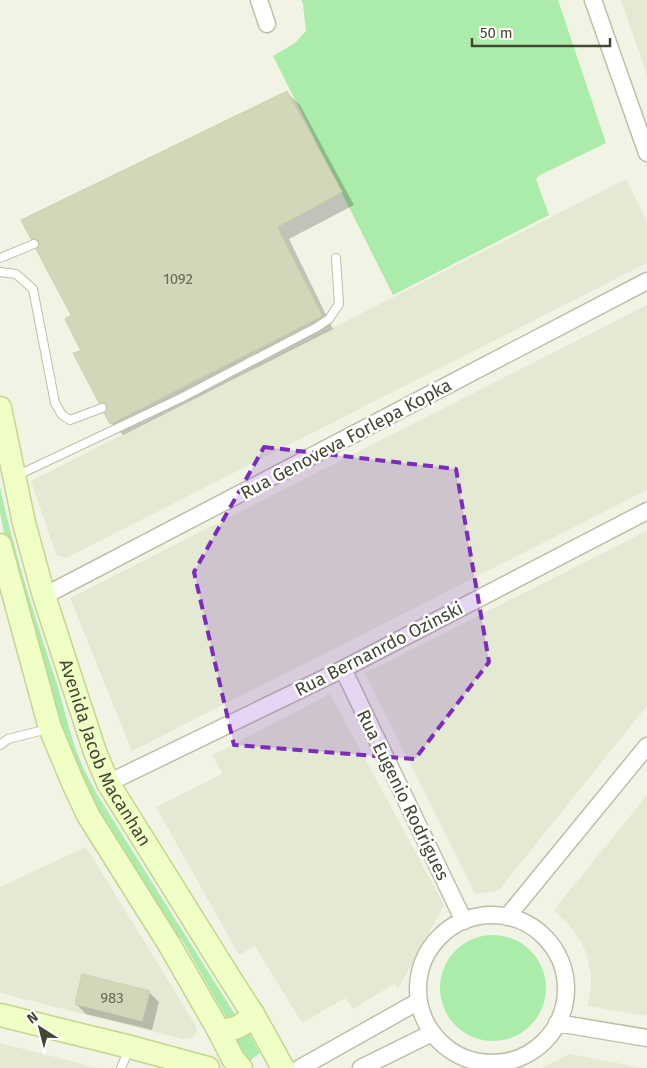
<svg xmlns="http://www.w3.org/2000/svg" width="647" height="1068" font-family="'Fira Sans',sans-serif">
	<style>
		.residential { fill: #e4e9d3 }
		.green { fill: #acecaa }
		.shadow { fill: #0003 }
		.building { fill: #d3d7ba; stroke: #cdd2ac }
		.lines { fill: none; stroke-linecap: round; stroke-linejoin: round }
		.lane-casing { stroke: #bcc0a7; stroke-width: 10 }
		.street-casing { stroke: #bcc0a7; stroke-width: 19 }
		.secondary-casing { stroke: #c3d58f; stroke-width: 25 }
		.lane { stroke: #fff; stroke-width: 8 }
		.street { stroke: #fff; stroke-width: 16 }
		.secondary { stroke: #efffc5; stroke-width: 22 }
		.marked { fill: #7b2cbf; fill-opacity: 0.2; stroke: #7b2cbf; stroke-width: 4; stroke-dasharray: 10 6; stroke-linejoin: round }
		.labels { text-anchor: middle; stroke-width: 5; stroke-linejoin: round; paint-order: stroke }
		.number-label { font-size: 15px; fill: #686b56 }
		.street-label { font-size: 18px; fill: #454734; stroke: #fff }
	</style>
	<rect width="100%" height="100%" fill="#f1f4e5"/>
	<path class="residential" d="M 621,0 L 647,0 L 647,75 Z
		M 626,179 L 647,222 L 647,263 L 66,558 L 56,555 L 31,481 Z
		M 647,305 L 647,490 L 132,751 L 70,598 Z
		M 647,531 L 647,706 L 498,891 L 475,894 L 365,673 Z
		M 330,694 L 444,905 L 398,989 L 394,984 L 353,1009 L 345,998 L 302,1023 L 255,946 L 239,955 L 156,807 L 222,774 L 213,755 Z
		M 647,795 L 647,1016 L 587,1006 L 591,988 L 591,975 L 587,956 L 582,943 L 570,926 L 554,910 Z
		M 86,847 L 195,1024 L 197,1029 L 195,1036 L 190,1038 L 183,1039 L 0,993 L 0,887 Z
		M 0,1043 L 98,1068 L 0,1068 Z
		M 569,1054 L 627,1065 L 642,1068 L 542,1068 Z"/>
	<path class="green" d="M 301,0 L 558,0 L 606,143 L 540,175 L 536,179 L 549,215 L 393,295 L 273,56 L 295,43 L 306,31 L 303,4 Z
		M 0,487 C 14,552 34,614 55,678 C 64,706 70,737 82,765 C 87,776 93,786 98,796 L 234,1013 L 236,1018 L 228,1021 L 181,938 L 174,934 L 102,819 L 70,755 L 5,538 L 0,512 Z
		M440 988a53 53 0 1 1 106 0a53 53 0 1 1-106 0Z
		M 247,1030 L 260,1053 L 251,1060 L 244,1060 L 232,1036 Z"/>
	<path class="shadow" d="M 287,93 L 300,105 L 354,205 L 289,239 L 333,329 L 123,435 L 111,423 L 108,410 L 100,402 L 83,351 L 72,315 L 40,246 L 32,238 Z
		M 149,992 L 159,1002 L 152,1030 L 86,1014 L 76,1004 Z"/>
	<path class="building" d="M 287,91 L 342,192 L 277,227 L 322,316 L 110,424 L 104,413 L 107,409 L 107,406 L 103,403 L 99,403 L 73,353 L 81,351 L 65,319 L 71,315 L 36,249 L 39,245 L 39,241 L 35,239 L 31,239 L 21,220 Z
		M 82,974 L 150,991 L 142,1021 L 75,1004 Z"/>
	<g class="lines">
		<g class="lane-casing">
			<path id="lane" d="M 0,258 L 34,244
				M 0,272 L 16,274 L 33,289 L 55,403 L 62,415 L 70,420 L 102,408
				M 16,476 L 181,398 L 317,327 L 329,319 L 339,304 L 336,258
				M 0,745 L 8,739 L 48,729
				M 121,1068 L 129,1049"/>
		</g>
		<g class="street-casing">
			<path id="street" d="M 259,0 L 267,24
				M 593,0 L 647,153
				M 44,596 L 647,281
				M 343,669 L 464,921
				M 108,783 L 343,669 L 647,511
				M418 989a74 74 0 1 1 148 0a74 74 0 1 1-148 0Z
				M 507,917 L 647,746
				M 557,1023 L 647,1038
				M 300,1068 L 419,1001
				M 361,1068 L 432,1033"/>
		</g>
		<g class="secondary-casing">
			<g id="secondary">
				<path id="s1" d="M 0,408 L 24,523 L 44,596 L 95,752 L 108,783 L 231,980 L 253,1014 L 283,1068"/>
				<path d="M 0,545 L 50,728 L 73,783 L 88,815 L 169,944 L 219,1031 L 233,1059 L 241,1068"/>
				<path d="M 0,1015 L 130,1047 L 208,1068"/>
				<path d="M 219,1031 C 237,1028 241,1028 253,1014"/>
			</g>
		</g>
		<use href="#lane" class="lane"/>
		<use href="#street" class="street"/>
		<use href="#secondary" class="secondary"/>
	</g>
	<path class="marked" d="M 264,447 L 456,469 L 489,662 L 415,759 L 234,745 L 194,572 Z"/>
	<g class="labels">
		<g class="number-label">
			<text x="178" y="284">1092</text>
			<text x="112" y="1003">983</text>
		</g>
		<g class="street-label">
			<text transform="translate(346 439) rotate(-28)" y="6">Rua Genoveva Forlepa Kopka</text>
			<text transform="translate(379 649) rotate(-27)" y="6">Rua Bernanrdo Ozinski</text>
			<text dy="6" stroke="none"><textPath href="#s1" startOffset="362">Avenida Jacob Macanhan</textPath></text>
			<text transform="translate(403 795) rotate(64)" y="6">Rua Eugenio Rodrigues</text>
		</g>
	</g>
	<g transform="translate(40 1028) rotate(324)" stroke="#ffffff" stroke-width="4" paint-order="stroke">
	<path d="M0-4L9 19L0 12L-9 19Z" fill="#454734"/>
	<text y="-8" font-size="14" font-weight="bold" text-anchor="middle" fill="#454734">N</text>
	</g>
	<path d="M472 38v8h138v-8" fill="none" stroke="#454734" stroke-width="2.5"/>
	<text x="480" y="38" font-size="15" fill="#454734" stroke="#ffffff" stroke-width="4" paint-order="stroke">50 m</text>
</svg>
